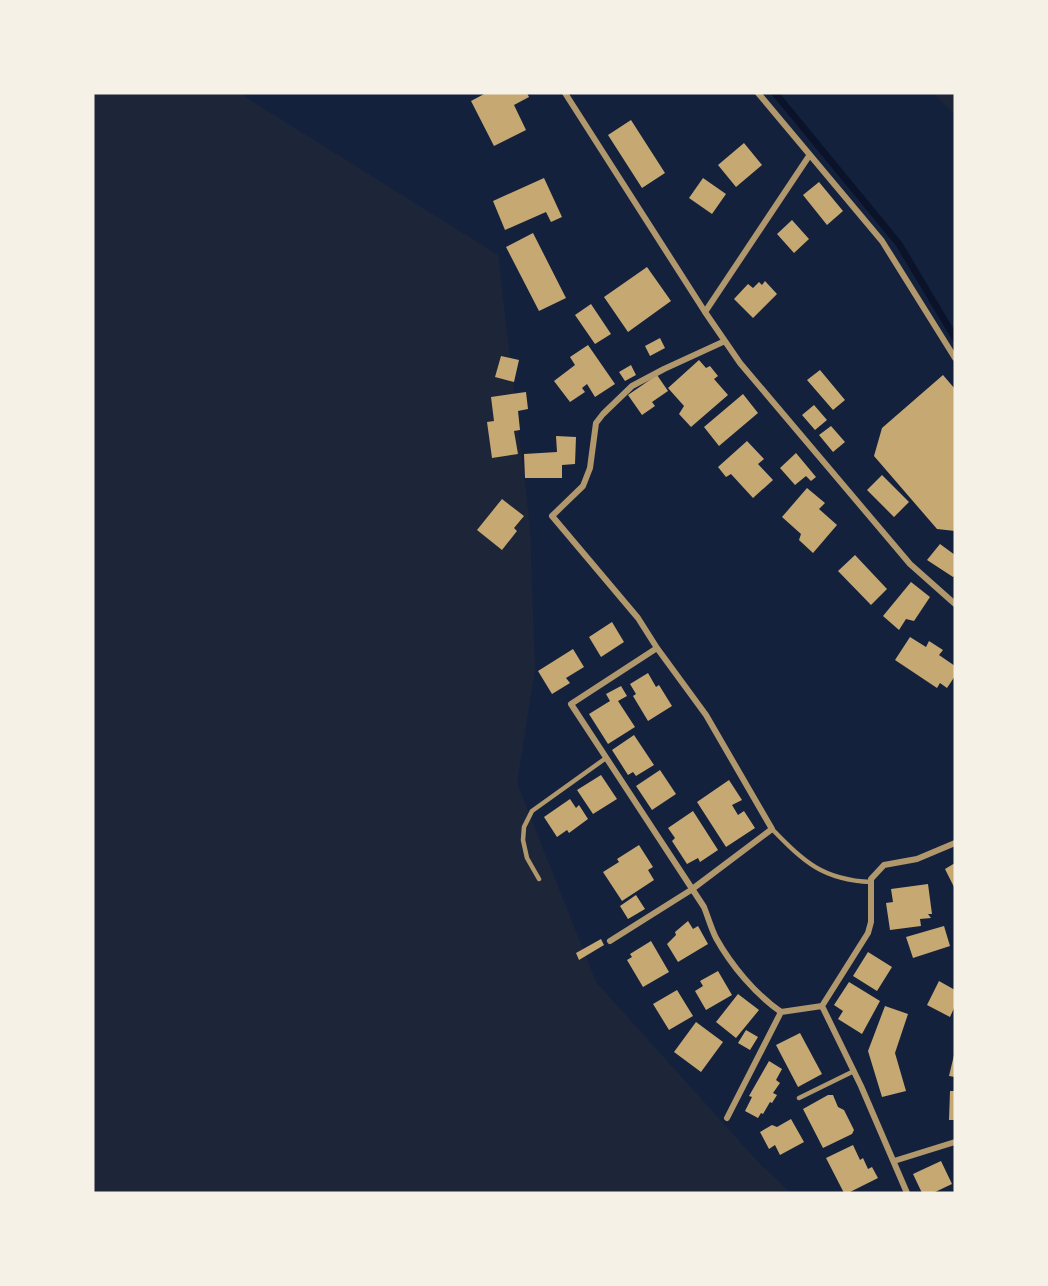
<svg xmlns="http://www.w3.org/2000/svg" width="1048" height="1286" font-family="'Alegreya Sans',sans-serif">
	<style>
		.green { fill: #1d2539 }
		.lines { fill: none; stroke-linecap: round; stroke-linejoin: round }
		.stream { stroke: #0b132b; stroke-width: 7 }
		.building { fill: #c6a872 }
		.service { stroke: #b1986c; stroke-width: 4.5 }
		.minor { stroke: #b1986c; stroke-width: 6 }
	</style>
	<rect width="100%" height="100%" fill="#14213d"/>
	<path class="green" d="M 93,93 L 243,93 L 245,97 L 498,255 L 530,527 L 535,669 L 517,783 L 596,982 L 759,1163 L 791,1193 L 93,1193 Z
		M 933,93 L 955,93 L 955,115 Z"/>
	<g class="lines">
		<path class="stream" d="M 775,93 L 899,244 L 955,338"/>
	</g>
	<path class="building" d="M 486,93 L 527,93 L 529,97 L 514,105 L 526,130 L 494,146 L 471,101 Z
		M 631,120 L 665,173 L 642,188 L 608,135 Z
		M 744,143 L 762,165 L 736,187 L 718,165 Z
		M 544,178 L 562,217 L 551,222 L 546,212 L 505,230 L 493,201 Z
		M 703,178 L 726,194 L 712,214 L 689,198 Z
		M 819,182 L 843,211 L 827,225 L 803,195 Z
		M 792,220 L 809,239 L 794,253 L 777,234 Z
		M 533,233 L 566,298 L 539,311 L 506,247 Z
		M 647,267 L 671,301 L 628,332 L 604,297 Z
		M 765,281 L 777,294 L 753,318 L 734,299 L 748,284 L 753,288 L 759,282 L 762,285 Z
		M 591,304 L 611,334 L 595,344 L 575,315 Z
		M 660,338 L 665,348 L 650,356 L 645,346 Z
		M 588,345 L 615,384 L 595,397 L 587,384 L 582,388 L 585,392 L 570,402 L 554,381 L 575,365 L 570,357 Z
		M 501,356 L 519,360 L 514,382 L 495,377 Z
		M 699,360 L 706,368 L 710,366 L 718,376 L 714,379 L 728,395 L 691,427 L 679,414 L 684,406 L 668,388 Z
		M 631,365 L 636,375 L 625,381 L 619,372 Z
		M 820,370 L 845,400 L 833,410 L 807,380 Z
		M 657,375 L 668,391 L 652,402 L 655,406 L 642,415 L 628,395 Z
		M 943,375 L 955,389 L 955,531 L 937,529 L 874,456 L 882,428 Z
		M 526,392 L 528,409 L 518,411 L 520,430 L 514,431 L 518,454 L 492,458 L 487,422 L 494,421 L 491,397 Z
		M 743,394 L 758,413 L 719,446 L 704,427 Z
		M 814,405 L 827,420 L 815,430 L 802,415 Z
		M 831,426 L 845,442 L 833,452 L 819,435 Z
		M 556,436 L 576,437 L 575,464 L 562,465 L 562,478 L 525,478 L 524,454 L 557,452 Z
		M 747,441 L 764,459 L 758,464 L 773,480 L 753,498 L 731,474 L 726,477 L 718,467 Z
		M 796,453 L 816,477 L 811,481 L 806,476 L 795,485 L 780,468 Z
		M 882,475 L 909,502 L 894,517 L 867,490 Z
		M 807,488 L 825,503 L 819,509 L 837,525 L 813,553 L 799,540 L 801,534 L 782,517 Z
		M 502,499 L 524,516 L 514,528 L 517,531 L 502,550 L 477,530 Z
		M 940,544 L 955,555 L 955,575 L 953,577 L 927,560 Z
		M 855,555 L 887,589 L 871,605 L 838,571 Z
		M 911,582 L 930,597 L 914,621 L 906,619 L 899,630 L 883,616 Z
		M 612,622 L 624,642 L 601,657 L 589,637 Z
		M 910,637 L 926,647 L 929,641 L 943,650 L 939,655 L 955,666 L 955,676 L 947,688 L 940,683 L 937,688 L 895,660 Z
		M 573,649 L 584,667 L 566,678 L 570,683 L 552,694 L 538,671 Z
		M 648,673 L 656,687 L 659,685 L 672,706 L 648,721 L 633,696 L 636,694 L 630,684 Z
		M 621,686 L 627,696 L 618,701 L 635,727 L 608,744 L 589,714 L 610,701 L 606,694 Z
		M 634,735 L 654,765 L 636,776 L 633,772 L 628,775 L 612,750 Z
		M 660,770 L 676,794 L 652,810 L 636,786 Z
		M 601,775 L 617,799 L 593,814 L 577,790 Z
		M 729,780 L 742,800 L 732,805 L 738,815 L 744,811 L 755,828 L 726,847 L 697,802 Z
		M 570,799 L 576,808 L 579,805 L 588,819 L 569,833 L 567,830 L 557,837 L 544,817 Z
		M 693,811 L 718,850 L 700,862 L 698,858 L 687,864 L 672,841 L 675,838 L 668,828 Z
		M 639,845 L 653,867 L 648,870 L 654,880 L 622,901 L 603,872 L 619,862 L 617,859 Z
		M 955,863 L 955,889 L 945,869 Z
		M 928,884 L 932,914 L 928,914 L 931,918 L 920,919 L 921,926 L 890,930 L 886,903 L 893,902 L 891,889 Z
		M 636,895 L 645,909 L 628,919 L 620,906 Z
		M 688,921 L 693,929 L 698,926 L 708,944 L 678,962 L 667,944 L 676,935 L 675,932 Z
		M 944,926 L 950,946 L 913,958 L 906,937 Z
		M 601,939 L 604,945 L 579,960 L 576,953 Z
		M 651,941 L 669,972 L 643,987 L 627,960 L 632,957 L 630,954 Z
		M 868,952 L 892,967 L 877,991 L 853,976 Z
		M 718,971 L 732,995 L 706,1010 L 695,991 L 703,986 L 700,981 Z
		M 939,981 L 955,990 L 955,1006 L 950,1017 L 927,1005 Z
		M 849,982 L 880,1001 L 862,1034 L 838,1019 L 843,1011 L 834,1005 Z
		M 677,990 L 693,1016 L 669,1030 L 653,1004 Z
		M 738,994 L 759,1010 L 736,1038 L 716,1022 Z
		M 885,1006 L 908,1014 L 895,1053 L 906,1091 L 882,1097 L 868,1051 Z
		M 696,1022 L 723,1042 L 701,1072 L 674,1052 Z
		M 746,1030 L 758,1037 L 750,1050 L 738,1043 Z
		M 800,1033 L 822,1074 L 798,1087 L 776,1045 Z
		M 954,1055 L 955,1055 L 955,1077 L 949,1076 Z
		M 769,1061 L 782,1069 L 776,1080 L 780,1083 L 773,1093 L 777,1095 L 772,1103 L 770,1102 L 763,1114 L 761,1113 L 758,1118 L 745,1111 L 752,1097 L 749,1096 Z
		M 950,1091 L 955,1091 L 955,1120 L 949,1120 Z
		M 828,1095 L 833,1095 L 838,1107 L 844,1110 L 854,1130 L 852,1134 L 823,1148 L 803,1109 Z
		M 791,1119 L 804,1142 L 780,1155 L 775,1145 L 769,1149 L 760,1132 L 772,1125 L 777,1127 Z
		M 853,1145 L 860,1160 L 863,1158 L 868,1169 L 872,1167 L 878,1178 L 848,1193 L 844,1193 L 826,1158 Z
		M 941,1161 L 952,1184 L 933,1193 L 922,1193 L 913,1174 Z"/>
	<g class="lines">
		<path class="service" d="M 772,829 C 804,862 823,880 871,882
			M 539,879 L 527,858 L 523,840 L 524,827 L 532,811 L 606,758
			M 799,1098 L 854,1071"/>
		<path class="minor" d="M 565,93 L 705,312 L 740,363 L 910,564 L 955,604
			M 758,93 L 882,241 L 955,358
			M 705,312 L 809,156
			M 657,648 L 571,704 L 704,907 C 708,917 711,928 716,938 C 731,965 755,994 781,1012 L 822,1006 L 861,1086 L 907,1193
			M 610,941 L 691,890 L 772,829 L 706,715 L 657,648 L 638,618 L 552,516 L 583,486 L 590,468 L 596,423 L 603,414 L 632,386 L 664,369 L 725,341
			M 822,1006 L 868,933 L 871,922 L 871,879 L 884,865 L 917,859 L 955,843
			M 727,1118 L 781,1012
			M 894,1161 L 955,1142"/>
	</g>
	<rect width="1048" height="1286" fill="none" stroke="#f6f1e7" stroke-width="189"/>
</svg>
